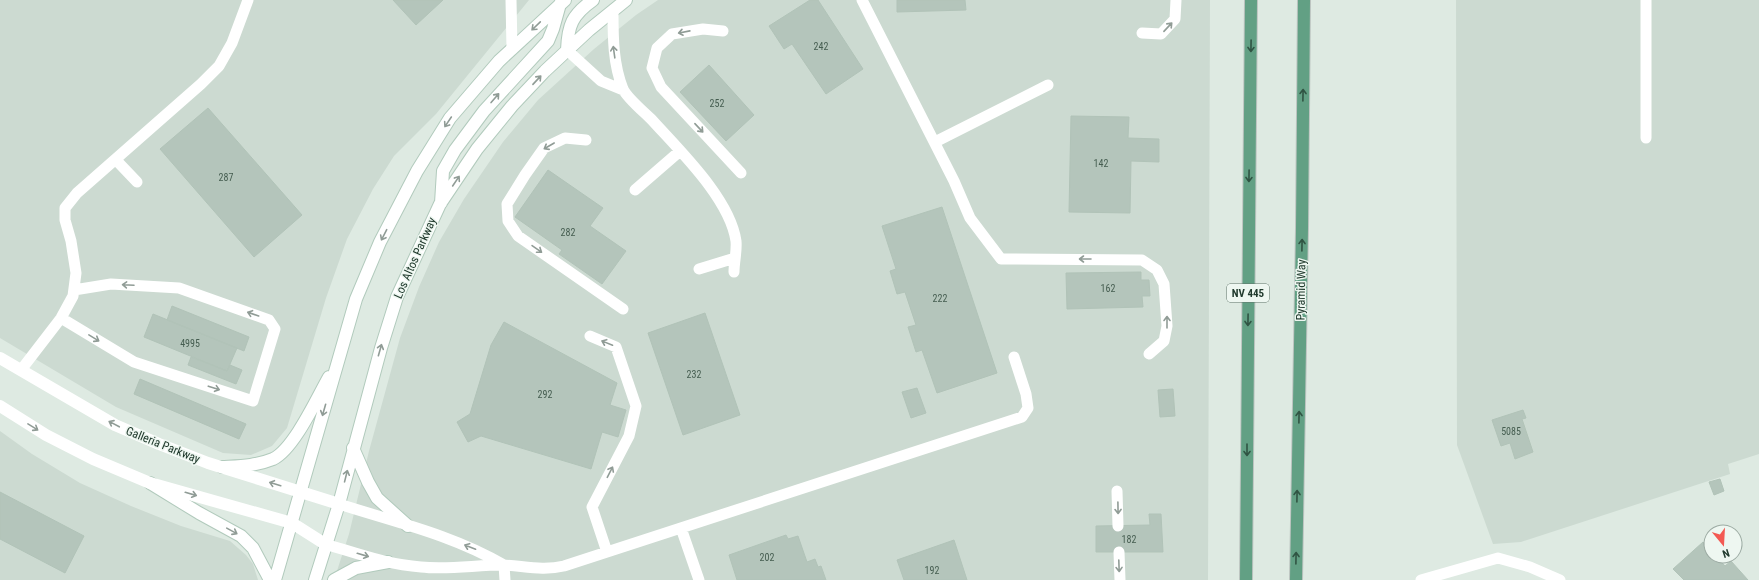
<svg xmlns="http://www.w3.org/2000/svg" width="1759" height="580" font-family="'Roboto Condensed',sans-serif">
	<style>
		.built { fill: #ccdad1 }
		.building { fill: #b4c5bb; stroke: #b1c3b8 }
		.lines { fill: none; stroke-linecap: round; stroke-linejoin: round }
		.secondary-casing { stroke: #b1cabc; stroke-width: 14 }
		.primary-casing { stroke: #bcc4c0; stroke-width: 14 }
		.service { stroke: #fff; stroke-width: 11 }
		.tertiary { stroke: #fff; stroke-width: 12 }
		.secondary { stroke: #fff; stroke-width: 12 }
		.primary { stroke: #62a084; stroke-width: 12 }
		.oneway { stroke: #909c96 }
		.oneway2 { stroke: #305443 }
		.labels { text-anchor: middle; stroke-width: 3; stroke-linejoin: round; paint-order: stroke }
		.number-label { font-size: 10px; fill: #455d50 }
		.shield { fill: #eef7f1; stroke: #5e7368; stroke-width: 1 }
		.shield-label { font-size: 11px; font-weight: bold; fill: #203a2d }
		.street-label { font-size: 12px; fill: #203a2d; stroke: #eef7f1 }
	</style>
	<rect width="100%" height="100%" fill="#deeae2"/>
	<path class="built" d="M 0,0 L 529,0 L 436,114 L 394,156 L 373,189 L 347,239 L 326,298 L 287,428 L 272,446 L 251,455 L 223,453 L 116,407 L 0,338 Z
		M 658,0 L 1210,0 L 1208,580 L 334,580 L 349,534 L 369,451 L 400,338 L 419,287 L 439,242 L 464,199 L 503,142 L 538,100 L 594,49 L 636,15 Z
		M 1456,0 L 1759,0 L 1759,454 L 1728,464 L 1730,474 L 1521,542 L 1493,544 L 1457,445 Z
		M 0,431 L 32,454 L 80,483 L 131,506 L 181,526 L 230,541 L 246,555 L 253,564 L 258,580 L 0,580 Z"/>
	<path class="building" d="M 393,0 L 443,0 L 416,25 Z
		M 810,0 L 818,0 L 863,69 L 826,94 L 792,44 L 784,49 L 769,26 Z
		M 897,0 L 965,0 L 966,10 L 897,12 Z
		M 709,65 L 754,115 L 726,141 L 680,92 Z
		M 208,108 L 302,215 L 254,257 L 160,149 Z
		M 1071,116 L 1129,117 L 1128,138 L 1159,139 L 1159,162 L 1131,161 L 1130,213 L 1069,212 Z
		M 548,170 L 603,208 L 590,226 L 626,251 L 602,284 L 559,254 L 562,250 L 515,217 Z
		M 942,207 L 997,373 L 937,393 L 922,350 L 916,352 L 908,327 L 916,325 L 905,292 L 897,294 L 890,271 L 896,269 L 882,226 Z
		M 1141,272 L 1141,280 L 1149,280 L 1150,296 L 1142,296 L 1143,307 L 1067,309 L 1066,273 Z
		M 172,306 L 249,337 L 244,351 L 167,320 Z
		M 705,313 L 740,415 L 683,435 L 648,333 Z
		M 153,314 L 237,348 L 227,371 L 144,337 Z
		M 504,322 L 617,383 L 610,405 L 626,410 L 618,437 L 602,432 L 591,469 L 481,436 L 468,442 L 457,422 L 470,414 L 491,345 Z
		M 191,357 L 227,371 L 230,365 L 242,370 L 236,384 L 188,365 Z
		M 140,379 L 246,424 L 239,439 L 134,394 Z
		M 917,388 L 926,413 L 911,418 L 902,392 Z
		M 1173,389 L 1175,416 L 1160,417 L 1158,390 Z
		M 1523,410 L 1526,418 L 1522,419 L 1533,452 L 1515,459 L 1510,443 L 1501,446 L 1492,420 Z
		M 1720,479 L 1724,491 L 1714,495 L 1709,482 Z
		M 0,492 L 84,536 L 65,573 L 0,539 Z
		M 1149,514 L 1161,514 L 1163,552 L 1096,552 L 1096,526 L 1150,525 Z
		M 786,535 L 788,539 L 798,536 L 807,562 L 815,559 L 818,567 L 821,566 L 826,580 L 737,580 L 729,555 Z
		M 954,540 L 967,580 L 904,580 L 897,560 Z
		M 1703,542 L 1711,551 L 1711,556 L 1716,556 L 1725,566 L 1731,561 L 1748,580 L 1684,580 L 1673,569 Z"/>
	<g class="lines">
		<g class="secondary-casing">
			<path id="secondary" d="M 567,50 C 568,25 572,15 593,0
				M 441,203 L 443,171 L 455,150 L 484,111 L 548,41 L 553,29 L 560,4
				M 353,448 L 368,482 L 377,498 L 408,526
				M 222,467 C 239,466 256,466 273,459 C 294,449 317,398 329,377
				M 150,483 L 199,513 L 241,536 L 253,548 L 270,580
				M 275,580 L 356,299 L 380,242 L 417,171 L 450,118 L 499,61 L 565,0
				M 315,580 L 339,504 L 381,348 L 397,297 L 440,204 L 477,149 L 512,106 L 545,71 L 589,30 L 626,0
				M 334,580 L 356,568 L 388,562"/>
		</g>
		<g class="primary-casing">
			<path id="primary" d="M 1246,580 L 1251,0
				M 1296,580 L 1302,228 L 1304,0"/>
		</g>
		<path class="service" d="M 511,0 L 512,49
			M 862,0 L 954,181 L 970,218 L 1001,259 L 1142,260 L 1157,270 L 1164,284 L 1167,326 L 1164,341 L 1149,354
			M 1646,0 L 1646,138
			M 613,11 C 613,37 613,64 623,89 C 627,98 644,112 652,120 C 680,151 730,199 736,241 C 737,251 734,262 734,272
			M 723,31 L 703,29 L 672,34 L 657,48 L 652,68 L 661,87 L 741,173
			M 1142,33 L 1161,34 L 1175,19 L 1176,0
			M 567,50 L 601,81 L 623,90
			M 586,140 L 565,138 L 544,148 L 525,175 L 507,204 L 508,221 L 518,236 L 623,309
			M 935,142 L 1048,85
			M 116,160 L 137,182
			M 635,190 L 680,151
			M 699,269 L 735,258
			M 61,318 L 134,362 L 253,401 L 275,329 L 269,320 L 179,288 L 111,284 L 74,290
			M 590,336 L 616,347 L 636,406 L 629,436 L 592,507 L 607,552
			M 21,370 L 61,318 L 73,296 L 76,273 L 71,241 L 65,220 L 65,208 L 77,193 L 201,84 L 219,66 L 232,43 L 248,0
			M 1117,491 L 1118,526
			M 339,504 C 395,522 453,535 504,565
			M 681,528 L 699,580
			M 325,544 C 356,553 388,565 421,567 C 448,570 476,565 503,565 C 524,566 543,571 564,566 L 1022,417 L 1028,408 L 1026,394 L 1014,357
			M 1119,552 L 1120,580
			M 504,565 L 505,580
			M 1421,580 L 1498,558 L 1530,567 L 1560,580"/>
		<path class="tertiary" d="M 0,358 L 115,425 L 159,444 L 208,463 L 339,504
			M 0,406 L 46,435 L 93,459 L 150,483 L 292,523 L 325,544"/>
		<use href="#secondary" class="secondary"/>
		<use href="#primary" class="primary"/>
	</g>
	<defs><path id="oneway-shaft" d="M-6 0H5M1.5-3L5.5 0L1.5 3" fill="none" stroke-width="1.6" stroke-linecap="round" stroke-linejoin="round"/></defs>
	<g class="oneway">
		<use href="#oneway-shaft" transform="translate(536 26) rotate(136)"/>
		<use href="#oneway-shaft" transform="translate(1168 27) rotate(-47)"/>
		<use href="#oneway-shaft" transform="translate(684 32) rotate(169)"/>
		<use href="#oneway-shaft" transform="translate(614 52) rotate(-98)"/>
		<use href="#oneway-shaft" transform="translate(537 80) rotate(-47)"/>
		<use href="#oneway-shaft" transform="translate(495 98) rotate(-49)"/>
		<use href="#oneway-shaft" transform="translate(448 122) rotate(124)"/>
		<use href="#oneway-shaft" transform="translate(699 128) rotate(47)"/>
		<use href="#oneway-shaft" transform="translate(549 146) rotate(150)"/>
		<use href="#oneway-shaft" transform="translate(456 181) rotate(-56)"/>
		<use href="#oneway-shaft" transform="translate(384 235) rotate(117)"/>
		<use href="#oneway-shaft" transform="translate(537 249) rotate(35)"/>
		<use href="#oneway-shaft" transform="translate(1085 259) rotate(-180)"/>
		<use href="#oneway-shaft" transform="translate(128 285) rotate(-177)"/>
		<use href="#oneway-shaft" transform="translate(253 314) rotate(-161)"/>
		<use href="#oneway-shaft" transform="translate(1167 322) rotate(-90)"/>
		<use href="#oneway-shaft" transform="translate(94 338) rotate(31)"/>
		<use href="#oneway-shaft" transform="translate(607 343) rotate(-158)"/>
		<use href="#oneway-shaft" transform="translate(380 350) rotate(-74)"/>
		<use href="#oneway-shaft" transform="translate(214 388) rotate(18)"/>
		<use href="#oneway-shaft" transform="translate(324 410) rotate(106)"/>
		<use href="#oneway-shaft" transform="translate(114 424) rotate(-152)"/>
		<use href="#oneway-shaft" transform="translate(33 427) rotate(32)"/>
		<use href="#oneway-shaft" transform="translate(610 472) rotate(-63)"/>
		<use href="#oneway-shaft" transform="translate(346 476) rotate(-76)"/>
		<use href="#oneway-shaft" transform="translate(275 484) rotate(-163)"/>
		<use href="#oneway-shaft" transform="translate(191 494) rotate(16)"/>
		<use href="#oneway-shaft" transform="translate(1118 508) rotate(89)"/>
		<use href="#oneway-shaft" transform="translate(232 531) rotate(29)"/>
		<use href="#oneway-shaft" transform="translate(470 547) rotate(-159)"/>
		<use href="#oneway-shaft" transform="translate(363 555) rotate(16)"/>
		<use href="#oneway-shaft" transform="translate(1119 566) rotate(88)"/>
	</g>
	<g class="oneway2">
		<use href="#oneway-shaft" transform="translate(1251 46) rotate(91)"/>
		<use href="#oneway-shaft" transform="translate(1303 95) rotate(-89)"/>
		<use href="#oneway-shaft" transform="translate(1249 176) rotate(91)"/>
		<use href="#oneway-shaft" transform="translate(1302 245) rotate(-89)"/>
		<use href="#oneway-shaft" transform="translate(1248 320) rotate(91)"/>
		<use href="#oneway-shaft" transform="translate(1299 417) rotate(-89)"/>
		<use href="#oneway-shaft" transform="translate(1247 450) rotate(90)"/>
		<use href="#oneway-shaft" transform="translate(1297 496) rotate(-89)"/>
		<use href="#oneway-shaft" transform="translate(1296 558) rotate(-89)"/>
	</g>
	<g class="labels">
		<g class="number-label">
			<text x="821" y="50">242</text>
			<text x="717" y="107">252</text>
			<text x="1101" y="167">142</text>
			<text x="226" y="181">287</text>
			<text x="568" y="236">282</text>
			<text x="1108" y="292">162</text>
			<text x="940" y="302">222</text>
			<text x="190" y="347">4995</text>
			<text x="694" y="378">232</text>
			<text x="545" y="398">292</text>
			<text x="1511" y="435">5085</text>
			<text x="1129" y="543">182</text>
			<text x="767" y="561">202</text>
			<text x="932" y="574">192</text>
		</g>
		<rect class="shield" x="1227" y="284" width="42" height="18" rx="3"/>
		<g class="shield-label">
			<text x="1248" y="297">NV 445</text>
		</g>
		<g class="street-label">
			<text transform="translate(415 258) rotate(-66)" y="4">Los Altos Parkway</text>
			<text transform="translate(1301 290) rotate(-89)" y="4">Pyramid Way</text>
			<text transform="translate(163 445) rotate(22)" y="4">Galleria Parkway</text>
		</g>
	</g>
	<g transform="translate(1723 544) rotate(162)"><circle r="19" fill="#eef7f1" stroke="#9caba3"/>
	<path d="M0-3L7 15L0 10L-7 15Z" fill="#f35a53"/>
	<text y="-6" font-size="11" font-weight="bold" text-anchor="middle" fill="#203a2d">N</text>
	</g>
</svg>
